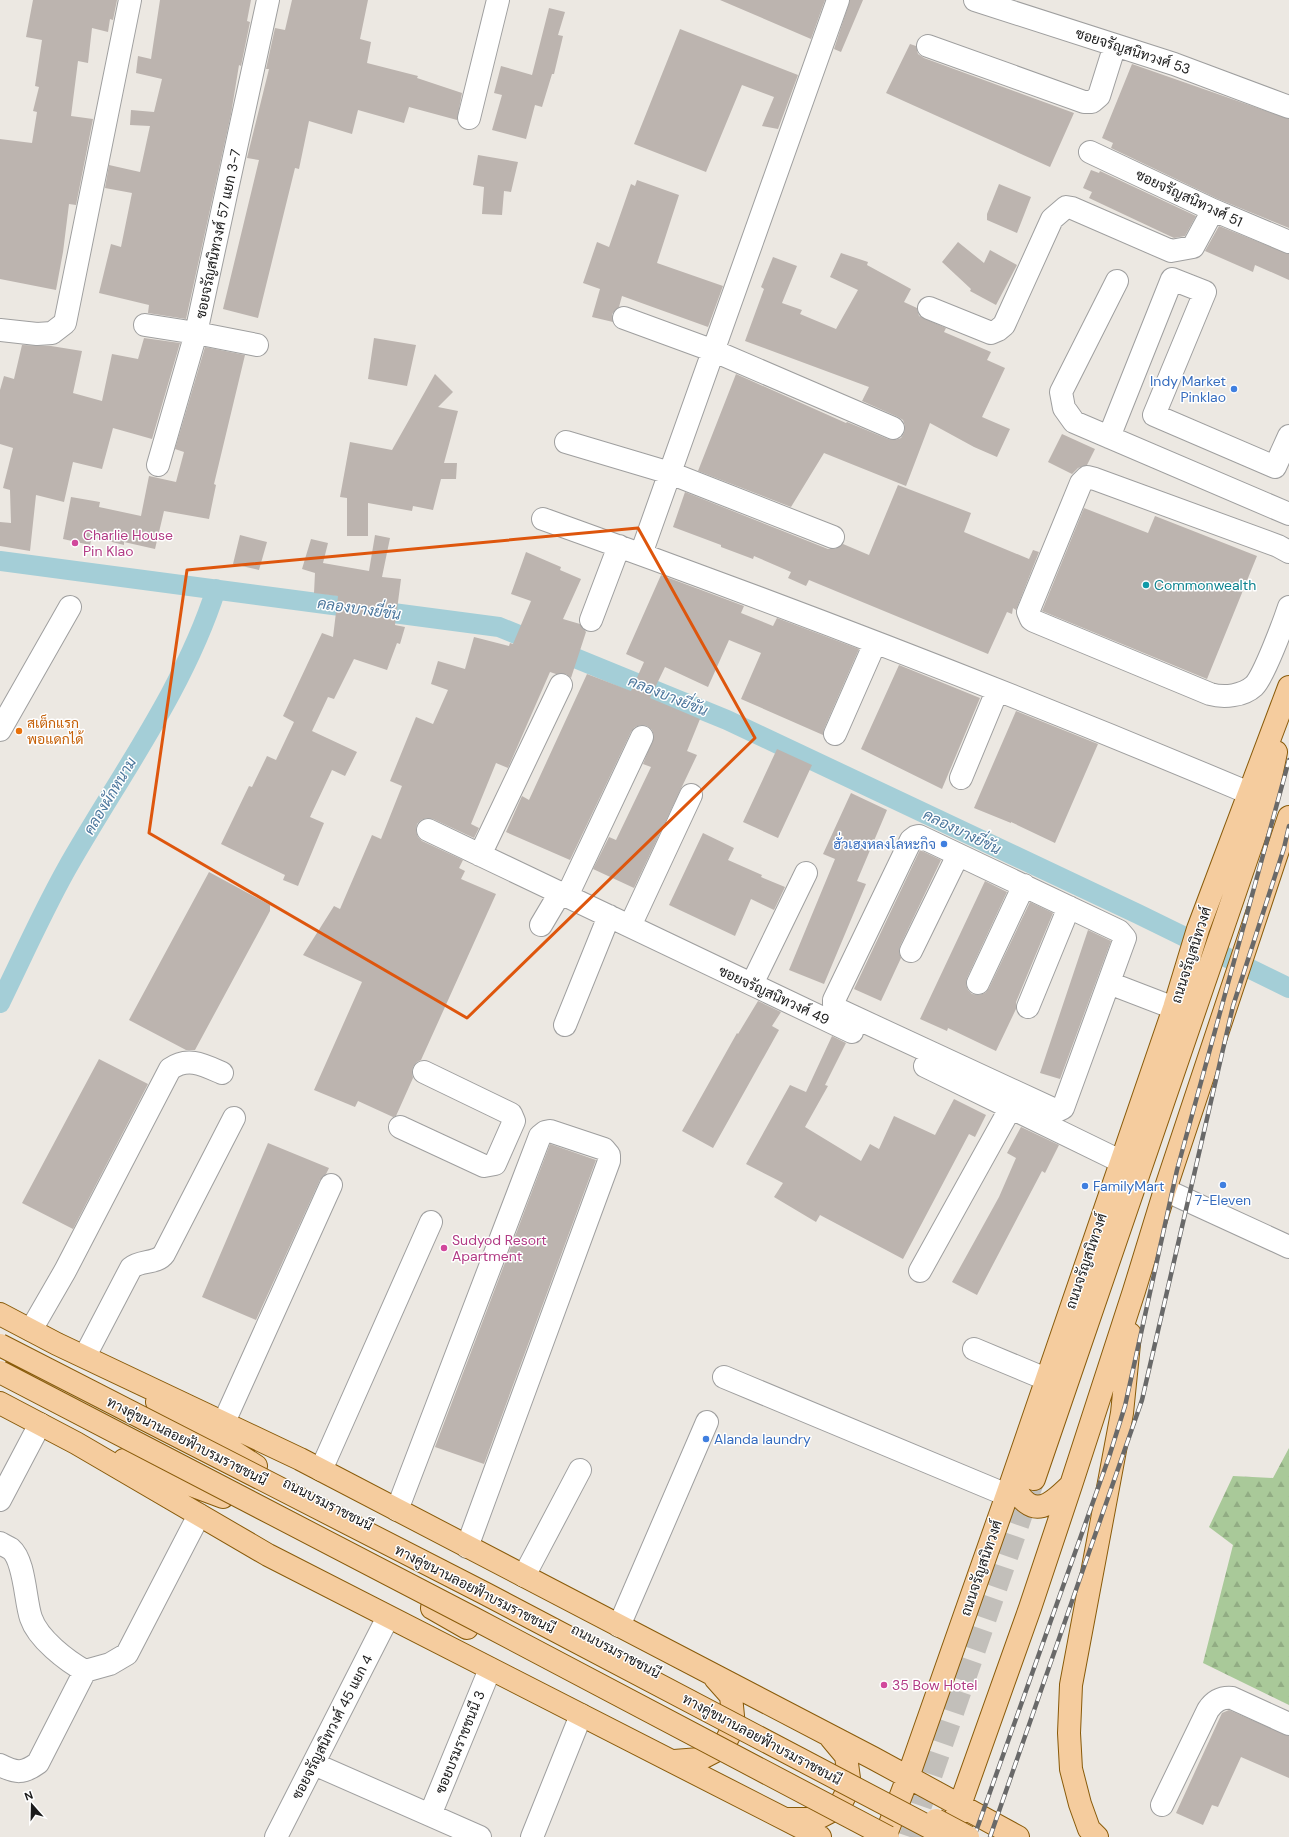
<svg xmlns="http://www.w3.org/2000/svg" width="1289" height="1837" font-family="'DM Sans',Sarabun,sans-serif">
	<style>
		.forest { fill: url(#forest-firs) }
		.lines { fill: none; stroke-linecap: round; stroke-linejoin: round }
		.canal { stroke: #a4ced7; stroke-width: 20 }
		.building { fill: #bcb4af }
		.major-tunnel { stroke: #c2bfba; stroke-width: 22; stroke-dasharray: 22 11; stroke-linecap: butt }
		.minor-casing { stroke: #9f9f9f; stroke-width: 24 }
		.major-casing { stroke: #895b0a; stroke-width: 24 }
		.minor { stroke: #fff; stroke-width: 22 }
		.major { stroke: #f5cc9e; stroke-width: 22 }
		.rail-casing { stroke: #696969; stroke-width: 4.5 }
		.rail { stroke: #fff; stroke-width: 3; stroke-dasharray: 9; stroke-linecap: butt }
		.major-bridge-casing { stroke: #895b0a; stroke-width: 24; stroke-linecap: butt }
		.major-bridge { stroke: #f5cc9e; stroke-width: 22 }
		.marked { fill: none; stroke: #de560d; stroke-width: 3; stroke-linejoin: round }
		.shop-dot { fill: #3f7fe0; stroke: #fff; stroke-width: 1.5 }
		.hotel-dot { fill: #d1479c; stroke: #fff; stroke-width: 1.5 }
		.culture-dot { fill: #0f9aa8; stroke: #fff; stroke-width: 1.5 }
		.food-dot { fill: #e8710a; stroke: #fff; stroke-width: 1.5 }
		.labels { text-anchor: middle; stroke-width: 3; stroke-linejoin: round; paint-order: stroke }
		.street-label { font-size: 14px; fill: #1b1b1b; stroke: #fff }
		.shop-label { font-size: 14px; fill: #366cbe; stroke: #fff; text-anchor: end }
		.hotel-label { font-size: 14px; fill: #b23c85; stroke: #fff; text-anchor: start }
		.culture-label { font-size: 14px; fill: #0d838f; stroke: #fff; text-anchor: start }
		.food-label { font-size: 14px; fill: #c56008; stroke: #fff; text-anchor: start }
		.water-label { font-size: 15px; font-style: italic; fill: #4c779d; stroke: #fff }
	</style>
	<defs>
		<pattern id="forest-firs" width="22" height="20" patternUnits="userSpaceOnUse"><rect width="22" height="20" fill="#a9c999"/><path d="M5 1l3.5 6h-7zM16 11l3.5 6h-7z" fill="#91ac83"/></pattern>
	</defs>
	<rect width="100%" height="100%" fill="#ece8e2"/>
	<path class="forest" d="M 1289,1448 L 1289,1705 L 1203,1663 L 1233,1545 L 1209,1527 L 1233,1476 L 1273,1478 Z"/>
	<g class="lines">
		<path class="canal" d="M 0,561 L 499,627 L 727,720 L 1138,914 L 1289,988
			M 0,1003 C 22,958 42,913 66,870 C 118,778 184,690 216,589"/>
	</g>
	<path class="building" d="M 33,0 L 117,0 L 113,20 L 110,19 L 108,32 L 92,28 L 88,63 L 78,61 L 71,116 L 93,119 L 76,205 L 69,204 L 63,252 L 56,290 L 0,279 L 0,139 L 32,143 L 37,112 L 33,111 L 39,87 L 35,86 L 42,40 L 26,37 Z
		M 160,0 L 251,0 L 247,21 L 250,22 L 241,66 L 239,65 L 231,114 L 186,319 L 148,313 L 149,305 L 99,293 L 111,244 L 121,247 L 132,193 L 105,188 L 109,165 L 140,172 L 150,126 L 130,125 L 131,110 L 154,112 L 162,79 L 136,73 L 138,56 L 151,59 Z
		M 292,0 L 368,0 L 360,39 L 371,42 L 367,63 L 418,76 L 417,78 L 462,93 L 457,120 L 409,107 L 404,123 L 358,110 L 352,134 L 309,121 L 299,169 L 295,168 L 258,318 L 223,309 L 259,160 L 247,158 L 269,69 L 266,69 L 275,28 L 285,30 Z
		M 720,0 L 825,0 L 811,39 Z
		M 850,0 L 863,0 L 841,52 L 834,49 Z
		M 549,8 L 565,12 L 558,35 L 563,36 L 554,74 L 552,74 L 542,107 L 535,105 L 526,139 L 492,130 L 502,95 L 494,93 L 501,66 L 532,75 Z
		M 680,29 L 798,75 L 778,129 L 762,126 L 774,97 L 742,85 L 706,172 L 634,144 Z
		M 910,44 L 916,46 L 918,54 L 924,58 L 1074,113 L 1050,167 L 886,93 Z
		M 1132,64 L 1289,119 L 1289,228 L 1218,199 L 1111,148 L 1113,143 L 1102,138 Z
		M 478,155 L 518,162 L 511,192 L 504,191 L 502,215 L 482,214 L 484,187 L 473,185 Z
		M 1091,170 L 1099,173 L 1100,171 L 1196,216 L 1185,236 L 1174,238 L 1089,198 L 1092,192 L 1083,188 Z
		M 637,180 L 679,195 L 657,263 L 723,286 L 708,327 L 622,296 L 619,307 L 612,314 L 613,322 L 592,317 L 600,289 L 583,283 L 597,242 L 609,247 L 631,184 L 635,186 Z
		M 999,184 L 1031,197 L 1017,233 L 987,220 L 987,214 Z
		M 1219,226 L 1289,254 L 1289,280 L 1255,265 L 1253,272 L 1205,251 Z
		M 958,242 L 984,263 L 990,250 L 1017,265 L 996,305 L 970,291 L 971,289 L 942,262 Z
		M 841,253 L 868,262 L 867,265 L 911,289 L 904,302 L 917,308 L 919,316 L 946,328 L 944,332 L 991,352 L 987,360 L 1005,368 L 982,417 L 1010,429 L 997,457 L 974,447 L 930,423 L 906,486 L 824,453 L 791,507 L 698,471 L 736,374 L 846,423 L 847,422 L 888,439 L 895,440 L 901,438 L 904,433 L 905,426 L 903,420 L 898,417 L 862,401 L 869,387 L 745,341 L 764,289 L 761,287 L 773,257 L 797,266 L 782,303 L 802,310 L 800,314 L 836,329 L 858,290 L 830,277 Z
		M 144,338 L 180,343 L 152,439 L 113,428 L 102,469 L 73,462 L 64,502 L 36,495 L 30,551 L 0,546 L 0,522 L 11,523 L 10,490 L 3,488 L 13,448 L 0,444 L 0,390 L 4,376 L 14,379 L 22,345 L 51,346 L 82,351 L 73,393 L 102,401 L 112,354 L 138,359 Z
		M 374,338 L 416,345 L 407,386 L 368,379 Z
		M 205,347 L 245,355 L 214,484 L 216,485 L 209,519 L 164,511 L 155,549 L 124,542 L 124,545 L 92,537 L 90,545 L 63,539 L 71,497 L 100,502 L 99,507 L 141,516 L 149,476 L 176,482 L 184,452 L 175,449 Z
		M 435,374 L 453,392 L 438,407 L 458,411 L 444,463 L 457,463 L 456,479 L 441,479 L 433,510 L 413,506 L 412,511 L 368,503 L 368,536 L 347,536 L 347,498 L 340,497 L 350,442 L 392,450 Z
		M 1062,434 L 1095,449 L 1087,465 L 1078,468 L 1072,474 L 1048,462 Z
		M 898,485 L 971,513 L 964,532 L 1029,559 L 1033,550 L 1039,552 L 1016,610 L 1013,608 L 1012,614 L 1007,612 L 988,654 L 809,580 L 806,586 L 788,578 L 791,572 L 754,556 L 753,559 L 721,547 L 721,545 L 673,527 L 685,492 L 828,549 L 835,549 L 843,544 L 869,555 Z
		M 1084,508 L 1148,533 L 1155,516 L 1257,556 L 1207,679 L 1042,611 Z
		M 240,535 L 267,542 L 259,570 L 233,564 Z
		M 375,535 L 390,538 L 382,577 L 401,579 L 395,625 L 405,627 L 400,644 L 397,643 L 387,670 L 354,659 L 334,699 L 328,697 L 312,731 L 357,752 L 345,776 L 332,770 L 310,817 L 324,823 L 298,886 L 283,880 L 285,875 L 221,844 L 249,786 L 252,787 L 267,756 L 276,760 L 294,722 L 283,716 L 322,633 L 333,637 L 338,596 L 314,593 L 315,573 L 302,569 L 311,539 L 328,543 L 323,563 L 369,571 Z
		M 526,552 L 561,567 L 560,570 L 581,579 L 563,619 L 580,624 L 586,632 L 571,678 L 566,674 L 556,674 L 550,672 L 508,768 L 496,763 L 471,824 L 479,828 L 474,838 L 433,819 L 427,818 L 421,820 L 417,824 L 416,831 L 418,837 L 422,841 L 463,860 L 459,868 L 465,871 L 461,879 L 496,894 L 421,1060 L 417,1062 L 413,1067 L 412,1073 L 413,1078 L 396,1116 L 393,1117 L 358,1101 L 355,1107 L 314,1090 L 362,982 L 303,955 L 334,906 L 340,909 L 372,835 L 381,839 L 402,786 L 390,781 L 416,717 L 433,724 L 448,690 L 431,684 L 438,661 L 465,669 L 474,637 L 509,646 L 510,643 L 513,644 L 531,601 L 511,594 Z
		M 661,575 L 744,606 L 741,613 L 773,626 L 777,618 L 859,649 L 824,729 L 823,735 L 741,699 L 761,653 L 729,640 L 708,687 L 665,667 L 650,698 L 700,719 L 687,751 L 697,755 L 634,888 L 593,869 L 609,837 L 616,840 L 651,767 L 643,764 L 654,736 L 652,730 L 647,726 L 641,725 L 635,727 L 631,732 L 570,860 L 506,832 L 522,796 L 529,800 L 587,674 L 631,691 L 644,662 L 626,654 Z
		M 899,665 L 980,698 L 942,789 L 861,749 Z
		M 1016,711 L 1098,744 L 1055,843 L 1011,822 L 1011,823 L 974,808 Z
		M 777,749 L 812,765 L 778,838 L 743,822 Z
		M 851,793 L 887,810 L 857,881 L 866,884 L 824,984 L 789,970 L 835,859 L 823,854 Z
		M 703,833 L 734,848 L 728,860 L 762,875 L 761,877 L 785,887 L 774,910 L 751,899 L 735,936 L 669,905 Z
		M 920,850 L 941,860 L 900,946 L 899,952 L 901,958 L 881,1001 L 854,989 Z
		M 209,872 L 270,905 L 270,911 L 195,1050 L 186,1050 L 129,1020 Z
		M 985,881 L 1007,892 L 967,978 L 966,984 L 968,990 L 972,994 L 979,995 L 985,993 L 989,988 L 1030,902 L 1053,913 L 1016,1002 L 1016,1009 L 996,1051 L 948,1028 L 947,1031 L 920,1019 Z
		M 1088,930 L 1111,941 L 1060,1079 L 1040,1073 Z
		M 758,1001 L 781,1012 L 772,1026 L 779,1030 L 713,1148 L 682,1131 L 737,1033 L 738,1034 Z
		M 832,1036 L 846,1043 L 825,1085 L 828,1086 L 805,1127 L 861,1161 L 870,1144 L 879,1149 L 894,1116 L 935,1135 L 954,1099 L 986,1115 L 975,1137 L 969,1134 L 903,1259 L 820,1215 L 816,1222 L 774,1197 L 783,1183 L 746,1164 L 790,1085 L 806,1092 Z
		M 99,1059 L 148,1084 L 73,1229 L 22,1203 Z
		M 1021,1127 L 1059,1145 L 1045,1173 L 1042,1171 L 977,1295 L 952,1282 L 999,1197 L 1016,1158 L 1007,1153 Z
		M 268,1143 L 329,1168 L 326,1174 L 320,1180 L 256,1320 L 202,1297 Z
		M 550,1144 L 596,1160 L 484,1464 L 435,1447 Z
		M 1229,1710 L 1289,1736 L 1289,1778 L 1241,1757 L 1218,1807 L 1212,1805 L 1203,1825 L 1176,1813 L 1222,1713 Z"/>
	<g class="lines">
		<path class="major-tunnel" d="M 910,1837 L 1034,1479"/>
		<g class="minor-casing">
			<path id="minor" d="M 975,0 L 1174,64 L 1289,107
				M 928,46 L 1084,102 L 1092,102 L 1099,96 L 1115,45
				M 469,118 L 498,0
				M 1090,152 L 1213,210 L 1289,242
				M 1117,281 L 1061,392 L 1064,408 L 1074,422 L 1289,514
				M 929,308 L 991,333 L 998,330 L 1004,325 L 1052,219 L 1066,207 L 1072,208 L 1171,251 L 1193,247 L 1213,210
				M 624,318 L 714,351 L 893,428
				M 145,325 L 196,333 L 257,345
				M 0,330 L 37,334 L 52,333 L 65,323 L 130,0
				M 1109,437 L 1172,279 L 1205,292 L 1154,415 L 1275,467 L 1289,436
				M 566,442 L 670,473 L 833,537
				M 158,465 L 196,333 L 268,0
				M 543,519 C 781,604 1017,695 1249,793
				M 1289,552 L 1278,546 L 1095,479 L 1087,477 L 1081,483 L 1028,612 L 1031,619 L 1034,621 L 1210,694 C 1224,698 1243,696 1254,686 C 1264,676 1284,622 1289,607
				M 641,554 L 838,0
				M 591,620 L 619,546
				M 0,730 L 70,607
				M 835,734 L 875,643
				M 961,778 L 997,691
				M 428,830 L 852,1032
				M 919,836 L 1119,931 L 1125,938 L 1063,1108 L 1059,1110 L 1055,1110 L 837,1009 L 834,1005 L 834,1000 L 911,840 L 915,837 Z
				M 480,855 L 561,685
				M 567,896 L 642,737
				M 541,925 L 560,893
				M 630,926 L 691,795
				M 911,951 L 958,855
				M 978,983 L 1024,885
				M 1109,983 L 1174,1008
				M 752,984 L 806,873
				M 1028,1007 L 1069,907
				M 565,1025 L 609,916
				M 925,1066 L 1120,1161
				M 400,1127 L 484,1166 L 495,1164 L 514,1121 L 511,1114 L 424,1072
				M 1165,1190 L 1289,1247
				M 920,1271 L 1011,1107
				M 31,1330 L 65,1271 L 170,1069 C 188,1056 204,1065 222,1073
				M 974,1349 L 1046,1379
				M 85,1356 L 131,1268 C 140,1260 157,1264 164,1254 L 234,1118
				M 724,1377 L 1007,1495
				M 224,1422 L 331,1185
				M 321,1470 L 431,1222
				M 0,1500 L 40,1424
				M 397,1510 L 540,1136 L 545,1132 L 550,1131 L 604,1149 L 609,1155 L 609,1161 L 467,1547
				M 0,1543 C 3,1545 8,1547 11,1549 C 25,1561 25,1601 31,1618 C 38,1639 67,1661 85,1671 L 110,1664 L 127,1654 L 199,1515
				M 524,1576 L 580,1470
				M 619,1626 L 707,1422
				M 314,1764 L 480,1837
				M 0,1765 C 16,1773 23,1774 38,1763 L 85,1671
				M 1162,1805 L 1208,1710 C 1214,1701 1221,1697 1232,1698 L 1289,1724
				M 430,1815 L 490,1669
				M 276,1837 L 388,1617
				M 532,1837 L 581,1715"/>
		</g>
		<g class="major-casing">
			<path id="major" d="M 0,1314 L 57,1344 L 300,1459 L 873,1758 L 1018,1837
				M 157,1402 L 256,1466
				M 0,1403 L 76,1443 L 268,1555 L 820,1837
				M 124,1460 L 223,1497
				M 1017,1469 C 1017,1476 1016,1484 1018,1491 C 1019,1496 1023,1500 1027,1503 C 1043,1515 1060,1495 1071,1485
				M 1034,1479 L 1265,805 L 1276,752
				M 432,1608 L 467,1628
				M 674,1761 L 700,1759 L 723,1747 L 734,1726 L 731,1696 L 715,1678
				M 788,1819 L 816,1819 L 839,1807 L 850,1786 L 846,1756 L 831,1738
				M 955,1819 L 1030,1608 L 1071,1485 L 1134,1291 L 1165,1190 L 1289,817
				M 885,1837 L 908,1777 L 1007,1495 L 1174,1008 L 1198,929 L 1289,687
				M 1097,1837 L 1089,1829 L 1080,1804 L 1071,1769 L 1069,1733 L 1071,1685 L 1122,1413 L 1130,1334"/>
		</g>
		<use href="#minor" class="minor"/>
		<use href="#major" class="major"/>
		<g class="rail-casing">
			<path id="rail" d="M 974,1837 L 1109,1457 L 1125,1406 L 1177,1170 L 1289,760
				M 990,1837 L 1142,1400 L 1233,1006 L 1284,848 L 1289,826"/>
		</g>
		<use href="#rail" class="rail"/>
		<g class="major-bridge-casing">
			<path id="major-bridge" d="M 0,1345 L 486,1594 L 948,1837
				M 0,1372 L 473,1618 L 888,1837
				M 936,1820 L 968,1837"/>
		</g>
		<use href="#major-bridge" class="major-bridge"/>
	</g>
	<path class="marked" d="M 638,528 L 755,738 L 467,1018 L 149,833 L 187,570 Z"/>
	<g class="shop-dot">
		<circle cx="1234" cy="389" r="4"/>
		<circle cx="944" cy="844" r="4"/>
		<circle cx="1223" cy="1185" r="4"/>
		<circle cx="1085" cy="1186" r="4"/>
		<circle cx="706" cy="1439" r="4"/>
	</g>
	<g class="hotel-dot">
		<circle cx="75" cy="543" r="4"/>
		<circle cx="444" cy="1248" r="4"/>
		<circle cx="884" cy="1685" r="4"/>
	</g>
	<circle class="culture-dot" cx="1146" cy="585" r="4"/>
	<circle class="food-dot" cx="19" cy="731" r="4"/>
	<g class="labels">
		<g class="street-label">
			<text transform="translate(1133 51) rotate(18)" y="5">ซอยจรัญสนิทวงศ์ 53</text>
			<text transform="translate(1189 198) rotate(25)" y="5">ซอยจรัญสนิทวงศ์ 51</text>
			<text transform="translate(218 234) rotate(-78)" y="5">ซอยจรัญสนิทวงศ์ 57 แยก 3-7</text>
			<text transform="translate(1191 955) rotate(-72)" y="5">ถนนจรัญสนิทวงศ์</text>
			<text transform="translate(774 995) rotate(25)" y="5">ซอยจรัญสนิทวงศ์ 49</text>
			<text transform="translate(1086 1261) rotate(-71)" y="5">ถนนจรัญสนิทวงศ์</text>
			<text transform="translate(187 1441) rotate(27)" y="5">ทางคู่ขนานลอยฟ้าบรมราชชนนี</text>
			<text transform="translate(328 1504) rotate(27)" y="5">ถนนบรมราชชนนี</text>
			<text transform="translate(981 1568) rotate(-71)" y="5">ถนนจรัญสนิทวงศ์</text>
			<text transform="translate(475 1589) rotate(27)" y="5">ทางคู่ขนานลอยฟ้าบรมราชชนนี</text>
			<text transform="translate(616 1651) rotate(28)" y="5">ถนนบรมราชชนนี</text>
			<text transform="translate(332 1727) rotate(-63)" y="5">ซอยจรัญสนิทวงศ์ 45 แยก 4</text>
			<text transform="translate(762 1739) rotate(28)" y="5">ทางคู่ขนานลอยฟ้าบรมราชชนนี</text>
			<text transform="translate(460 1742) rotate(-68)" y="5">ซอยบรมราชชนนี 3</text>
		</g>
		<g class="shop-label">
			<text x="1226" y="386">Indy Market<tspan x="1226" dy="16">Pinklao</tspan></text>
			<text x="936" y="849">ฮั่วเฮงหลงโลหะกิจ</text>
			<text x="1093" y="1191" text-anchor="start">FamilyMart</text>
			<text x="1223" y="1205" text-anchor="middle">7-Eleven</text>
			<text x="714" y="1444" text-anchor="start">Alanda laundry</text>
		</g>
		<g class="hotel-label">
			<text x="83" y="540">Charlie House<tspan x="83" dy="16">Pin Klao</tspan></text>
			<text x="452" y="1245">Sudyod Resort<tspan x="452" dy="16">Apartment</tspan></text>
			<text x="892" y="1690">35 Bow Hotel</text>
		</g>
		<g class="culture-label">
			<text x="1154" y="590">Commonwealth</text>
		</g>
		<g class="food-label">
			<text x="27" y="728">สเต็กแรก<tspan x="27" dy="16">พอแดกได้</tspan></text>
		</g>
		<g class="water-label">
			<text transform="translate(359 609) rotate(8)" y="5">คลองบางยี่ขัน</text>
			<text transform="translate(668 696) rotate(22)" y="5">คลองบางยี่ขัน</text>
			<text transform="translate(110 796) rotate(-59)" y="5">คลองผักหนาม</text>
			<text transform="translate(962 832) rotate(26)" y="5">คลองบางยี่ขัน</text>
		</g>
	</g>
	<g transform="translate(32 1805) rotate(340)" stroke="#ffffff" stroke-width="3" paint-order="stroke">
	<path d="M0-3L7 15L0 10L-7 15Z" fill="#1b1b1b"/>
	<text y="-6" font-size="11" font-weight="bold" text-anchor="middle" fill="#1b1b1b">N</text>
	</g>
</svg>
